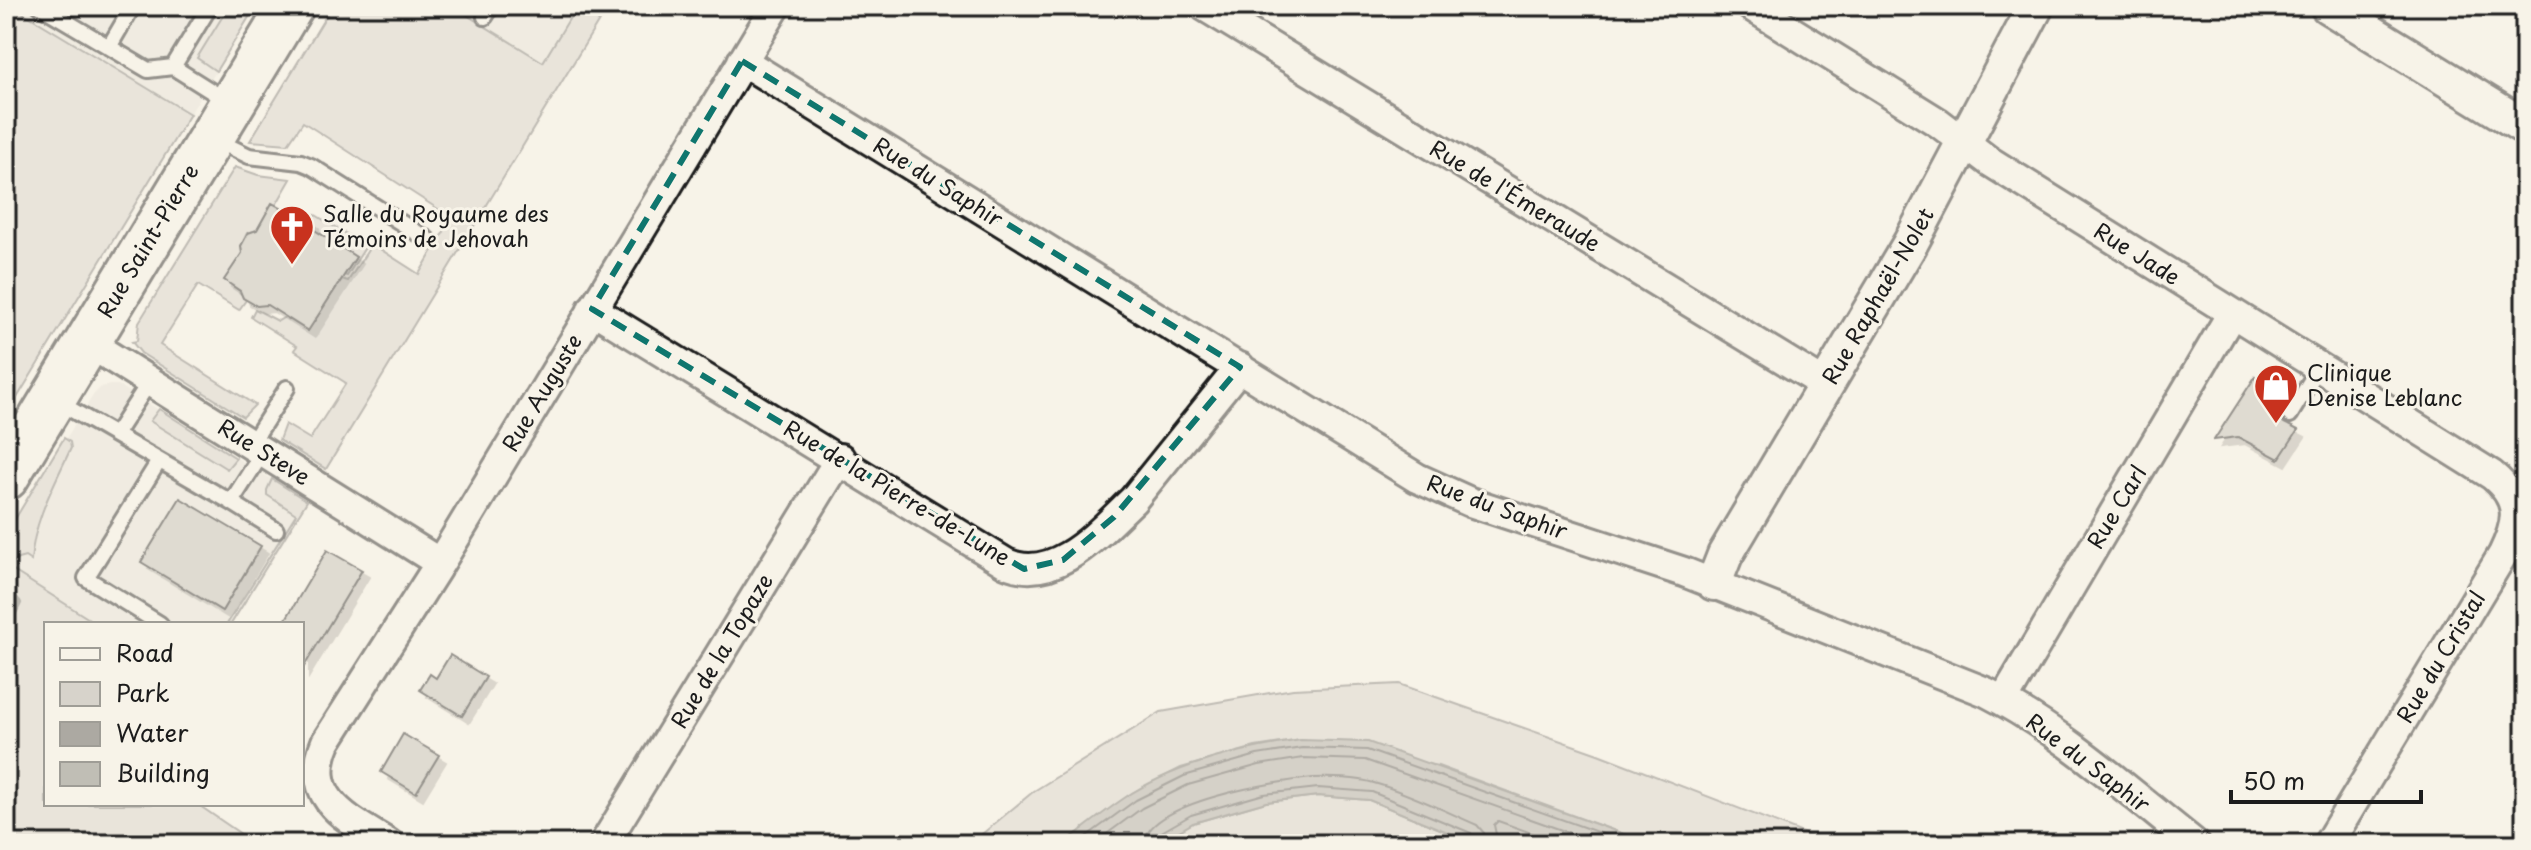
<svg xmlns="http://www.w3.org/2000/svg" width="2531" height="850" font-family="'Playpen Sans',sans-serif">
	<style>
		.built { fill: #e6e3d9 }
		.green { fill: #d7d3cb; stroke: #7a7874; stroke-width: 2 }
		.water { fill: #aca9a2; stroke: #72716c; stroke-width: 2 }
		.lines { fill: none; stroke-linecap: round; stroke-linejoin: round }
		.shore { stroke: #565452; stroke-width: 2 }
		.stream { stroke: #72716c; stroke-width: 8 }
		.building { fill: #c0beb5; stroke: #1c1c1c; stroke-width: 2; filter: url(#shadow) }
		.service-casing { stroke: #1c1c1c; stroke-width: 20 }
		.minor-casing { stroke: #1c1c1c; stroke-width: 34 }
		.tertiary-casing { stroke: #1c1c1c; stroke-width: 40 }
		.primary-casing { stroke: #1c1c1c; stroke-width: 50 }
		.service { stroke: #f7f3e8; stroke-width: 14 }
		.minor { stroke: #f7f3e8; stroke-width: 28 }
		.tertiary { stroke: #f7f3e8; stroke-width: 34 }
		.primary { stroke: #f7f3e8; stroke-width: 44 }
		.marked { fill: none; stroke: #0f766e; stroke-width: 6; stroke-dasharray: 16 10; stroke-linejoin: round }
		.labels { text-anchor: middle; stroke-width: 6; stroke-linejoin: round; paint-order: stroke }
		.street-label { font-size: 22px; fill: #1c1c1c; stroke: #f7f3e8 }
		.poi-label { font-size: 22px; fill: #1c1c1c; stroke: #f7f3e8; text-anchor: start }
	</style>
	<defs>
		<filter id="shadow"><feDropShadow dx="7" dy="7" stdDeviation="0" flood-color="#0004"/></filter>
	</defs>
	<rect width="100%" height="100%" fill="#f7f3e8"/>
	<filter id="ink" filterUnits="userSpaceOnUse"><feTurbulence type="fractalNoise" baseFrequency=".0125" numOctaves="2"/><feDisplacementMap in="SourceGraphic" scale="16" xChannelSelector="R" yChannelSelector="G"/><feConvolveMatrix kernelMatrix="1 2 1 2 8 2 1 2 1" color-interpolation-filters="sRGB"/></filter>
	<g filter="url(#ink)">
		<path class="built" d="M 12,6 L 256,6 L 190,114 Z
			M 452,6 L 608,6 L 565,76 Z
			M 110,385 L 118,385 L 130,392 L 307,501 L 231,624 L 97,624 L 6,566 L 6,534 L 94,394 L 101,387 Z"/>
		<path class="green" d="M 6,6 L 12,6 L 190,114 L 6,416 Z
			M 229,6 L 250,6 L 254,9 L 216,71 L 197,58 Z
			M 332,6 L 452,6 L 543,62 L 577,6 L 608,6 L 326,469 L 279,440 L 285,424 L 310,439 L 346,383 L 294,350 L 297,346 L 251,317 L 255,309 L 278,321 L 285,317 L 308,331 L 342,279 L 348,281 L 372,244 L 419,274 L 452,218 L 303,122 L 288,144 L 250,141 Z
			M 235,167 L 258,175 L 291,179 L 276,205 L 272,203 L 257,230 L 247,233 L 241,246 L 242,253 L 225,280 L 240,291 L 246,300 L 239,310 L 198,285 L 160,345 L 255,405 L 243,417 L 141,353 L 132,342 L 137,341 L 139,322 Z
			M 314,214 L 366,246 L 347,276 L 344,275 L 356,257 L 313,229 L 310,220 Z
			M 159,409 L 236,458 L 227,469 L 150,421 Z
			M 64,438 L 70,442 L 71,448 C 54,485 34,520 31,561 L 25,557 L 18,559 L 12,564 L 12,570 L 97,624 L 46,624 L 46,804 L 197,804 L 244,836 L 268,844 L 6,844 L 6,534 Z
			M 272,479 L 307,501 L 231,624 L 227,624 L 296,514 L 267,495 L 267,490 Z
			M 1399,684 L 1598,754 L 1831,844 L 1651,844 L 1438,766 L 1301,740 L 1255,747 L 1181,768 L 1132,793 L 1063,844 L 970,844 L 1034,791 L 1161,712 L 1293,689 Z
			M 1318,796 L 1369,800 L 1477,844 L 1352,844 L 1338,840 L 1284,840 L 1261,844 L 1157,844 L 1193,823 L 1266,802 Z"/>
		<path class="water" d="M 1301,740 L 1368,742 L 1651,844 L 1477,844 L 1369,800 L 1318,796 L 1266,802 L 1193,823 L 1157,844 L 1063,844 C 1086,827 1108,808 1132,793 C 1183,762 1243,749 1301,740 Z"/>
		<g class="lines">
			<path class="shore" d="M 1076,844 L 1136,800 L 1184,776 L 1257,755 L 1302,748 L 1367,750 L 1631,844
				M 1093,844 L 1142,808 L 1188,785 L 1259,765 L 1303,758 L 1365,760 L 1601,844
				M 1144,844 C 1147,801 1279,781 1313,778 C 1331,777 1357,778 1374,783 C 1407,792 1445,811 1477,825 L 1484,833 L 1486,844
				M 1154,844 L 1158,834 L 1191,815 L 1264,794 L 1318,788 L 1372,792 L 1471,833 L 1475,838 L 1476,844
				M 1498,844 L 1494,825 L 1498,821 L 1562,844"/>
			<path class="stream" d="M 6,589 L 18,603 L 6,627"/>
		</g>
		<path class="building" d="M 272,203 L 290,213 L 297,212 L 312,221 L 313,229 L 356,257 L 308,331 L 267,305 L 257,306 L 243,298 L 240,291 L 224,280 L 242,253 L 241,246 L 248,233 L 257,230 Z
			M 2255,377 L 2262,402 L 2280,413 L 2278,417 L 2284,423 L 2298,430 L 2279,459 L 2238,437 L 2214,440 Z
			M 180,498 L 261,546 L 222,611 L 141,562 Z
			M 327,550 L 362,570 L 302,670 L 302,624 L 283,624 Z
			M 450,655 L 486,677 L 462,716 L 420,690 L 430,674 L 436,678 Z
			M 403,734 L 439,755 L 416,793 L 381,772 Z"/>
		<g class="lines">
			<g class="service-casing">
				<path id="service" d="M 40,6 L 148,70 L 173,67
					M 210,6 L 173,67 L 227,101
					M 485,17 L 492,6
					M 109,47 L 133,6
					M 214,139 L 249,156 L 301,162 L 311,166 L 427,239
					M 58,402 L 231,502 L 263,452
					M 2290,415 L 2319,367
					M 115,435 L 150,381
					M 251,444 L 287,388
					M 159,461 L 86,578 L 160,624
					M 231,502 L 276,530"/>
			</g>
			<g class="minor-casing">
				<path id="minor" d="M 1204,6 L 1826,385
					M 1751,6 L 1939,123 L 1989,161 L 2492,475 C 2522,500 2519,521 2503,554 L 2328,844
					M 742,61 L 1417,478 L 1470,502 L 1684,572 L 1986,692 C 2062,731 2128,791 2195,844
					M 592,309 L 1006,563 C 1055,585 1100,531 1133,500 L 1240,367
					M 87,342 L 440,563
					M 2003,701 L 2232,313
					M 389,844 C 348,819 302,799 326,742 L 440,563 L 776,6
					M 604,844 L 840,458"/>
			</g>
			<g class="tertiary-casing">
				<path id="tertiary" d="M 2328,6 L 2525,127
					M 1714,583 L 1725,555 L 1910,244 L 2036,6"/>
			</g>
			<g class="primary-casing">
				<path id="primary" d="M 6,477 L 291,6"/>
			</g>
			<use href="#service" class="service"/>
			<use href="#minor" class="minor"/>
			<use href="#tertiary" class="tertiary"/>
			<use href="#primary" class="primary"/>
		</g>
	</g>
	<path d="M0 0H2531V850H0ZM 742,61 L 1240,367 L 1114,517 L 1063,560 L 1024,569 L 592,309 Z" fill="#f7f3e8" fill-opacity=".55" fill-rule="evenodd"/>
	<path class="marked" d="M 742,61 L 1240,367 L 1114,517 L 1063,560 L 1024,569 L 592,309 Z"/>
	<defs>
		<g id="church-pin" transform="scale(2.3)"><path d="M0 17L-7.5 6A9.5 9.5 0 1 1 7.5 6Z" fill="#c8321e" stroke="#f7f3e8"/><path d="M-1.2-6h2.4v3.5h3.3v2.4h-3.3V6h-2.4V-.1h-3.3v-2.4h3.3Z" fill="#fff"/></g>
		<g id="shop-pin" transform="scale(2.3)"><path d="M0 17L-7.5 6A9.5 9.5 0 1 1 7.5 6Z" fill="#c8321e" stroke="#f7f3e8"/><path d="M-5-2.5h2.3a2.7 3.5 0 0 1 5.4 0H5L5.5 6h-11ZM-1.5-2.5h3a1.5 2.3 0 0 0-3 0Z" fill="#fff"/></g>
	</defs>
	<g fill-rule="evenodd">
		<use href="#church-pin" x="292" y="227"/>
		<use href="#shop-pin" x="2276" y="386"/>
	</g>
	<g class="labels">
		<g class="street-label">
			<text transform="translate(938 182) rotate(32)" y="8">Rue du Saphir</text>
			<text transform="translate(1515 196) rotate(31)" y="8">Rue de l'Émeraude</text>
			<text transform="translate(148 241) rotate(-59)" y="8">Rue Saint-Pierre</text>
			<text transform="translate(2137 254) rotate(32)" y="8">Rue Jade</text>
			<text transform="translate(1878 296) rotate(-60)" y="8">Rue Raphaël-Nolet</text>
			<text transform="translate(542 393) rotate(-59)" y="8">Rue Auguste</text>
			<text transform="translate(264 452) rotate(32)" y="8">Rue Steve</text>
			<text transform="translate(897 493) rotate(31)" y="8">Rue de la Pierre-de-Lune</text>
			<text transform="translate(1497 507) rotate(20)" y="8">Rue du Saphir</text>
			<text transform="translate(2117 507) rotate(-59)" y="8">Rue Carl</text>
			<text transform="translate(722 651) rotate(-59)" y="8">Rue de la Topaze</text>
			<text transform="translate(2441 657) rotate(-59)" y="8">Rue du Cristal</text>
			<text transform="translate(2088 763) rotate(37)" y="8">Rue du Saphir</text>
		</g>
		<g class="poi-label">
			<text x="323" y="222">Salle du Royaume des<tspan x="323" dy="25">Témoins de Jehovah</tspan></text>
			<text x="2307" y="381">Clinique<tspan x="2307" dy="25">Denise Leblanc</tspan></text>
		</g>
	</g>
	<rect width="2531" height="850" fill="none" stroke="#f7f3e8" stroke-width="32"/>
	<rect x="16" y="16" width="2499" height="818" fill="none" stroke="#1c1c1c" stroke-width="3" filter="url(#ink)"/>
	<rect x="44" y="622" width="260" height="184" fill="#f7f3e8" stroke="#9f9d96" stroke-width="2"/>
	<rect x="60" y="648" width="40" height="12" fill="#f7f3e8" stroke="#9f9d96" stroke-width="2"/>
	<text x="116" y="662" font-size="24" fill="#1c1c1c">Road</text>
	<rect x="60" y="682" width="40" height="24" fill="#d7d3cb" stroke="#9f9d96" stroke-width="2"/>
	<text x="116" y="702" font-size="24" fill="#1c1c1c">Park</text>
	<rect x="60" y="722" width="40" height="24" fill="#aca9a2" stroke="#9f9d96" stroke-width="2"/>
	<text x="116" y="742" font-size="24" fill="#1c1c1c">Water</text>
	<rect x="60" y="762" width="40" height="24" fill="#c0beb5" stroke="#9f9d96" stroke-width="2"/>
	<text x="116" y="782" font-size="24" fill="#1c1c1c">Building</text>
	<path d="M2231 790v12h190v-12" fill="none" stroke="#1c1c1c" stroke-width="4"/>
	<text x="2243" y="790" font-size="24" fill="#1c1c1c" stroke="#f7f3e8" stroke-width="6" paint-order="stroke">50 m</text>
</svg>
